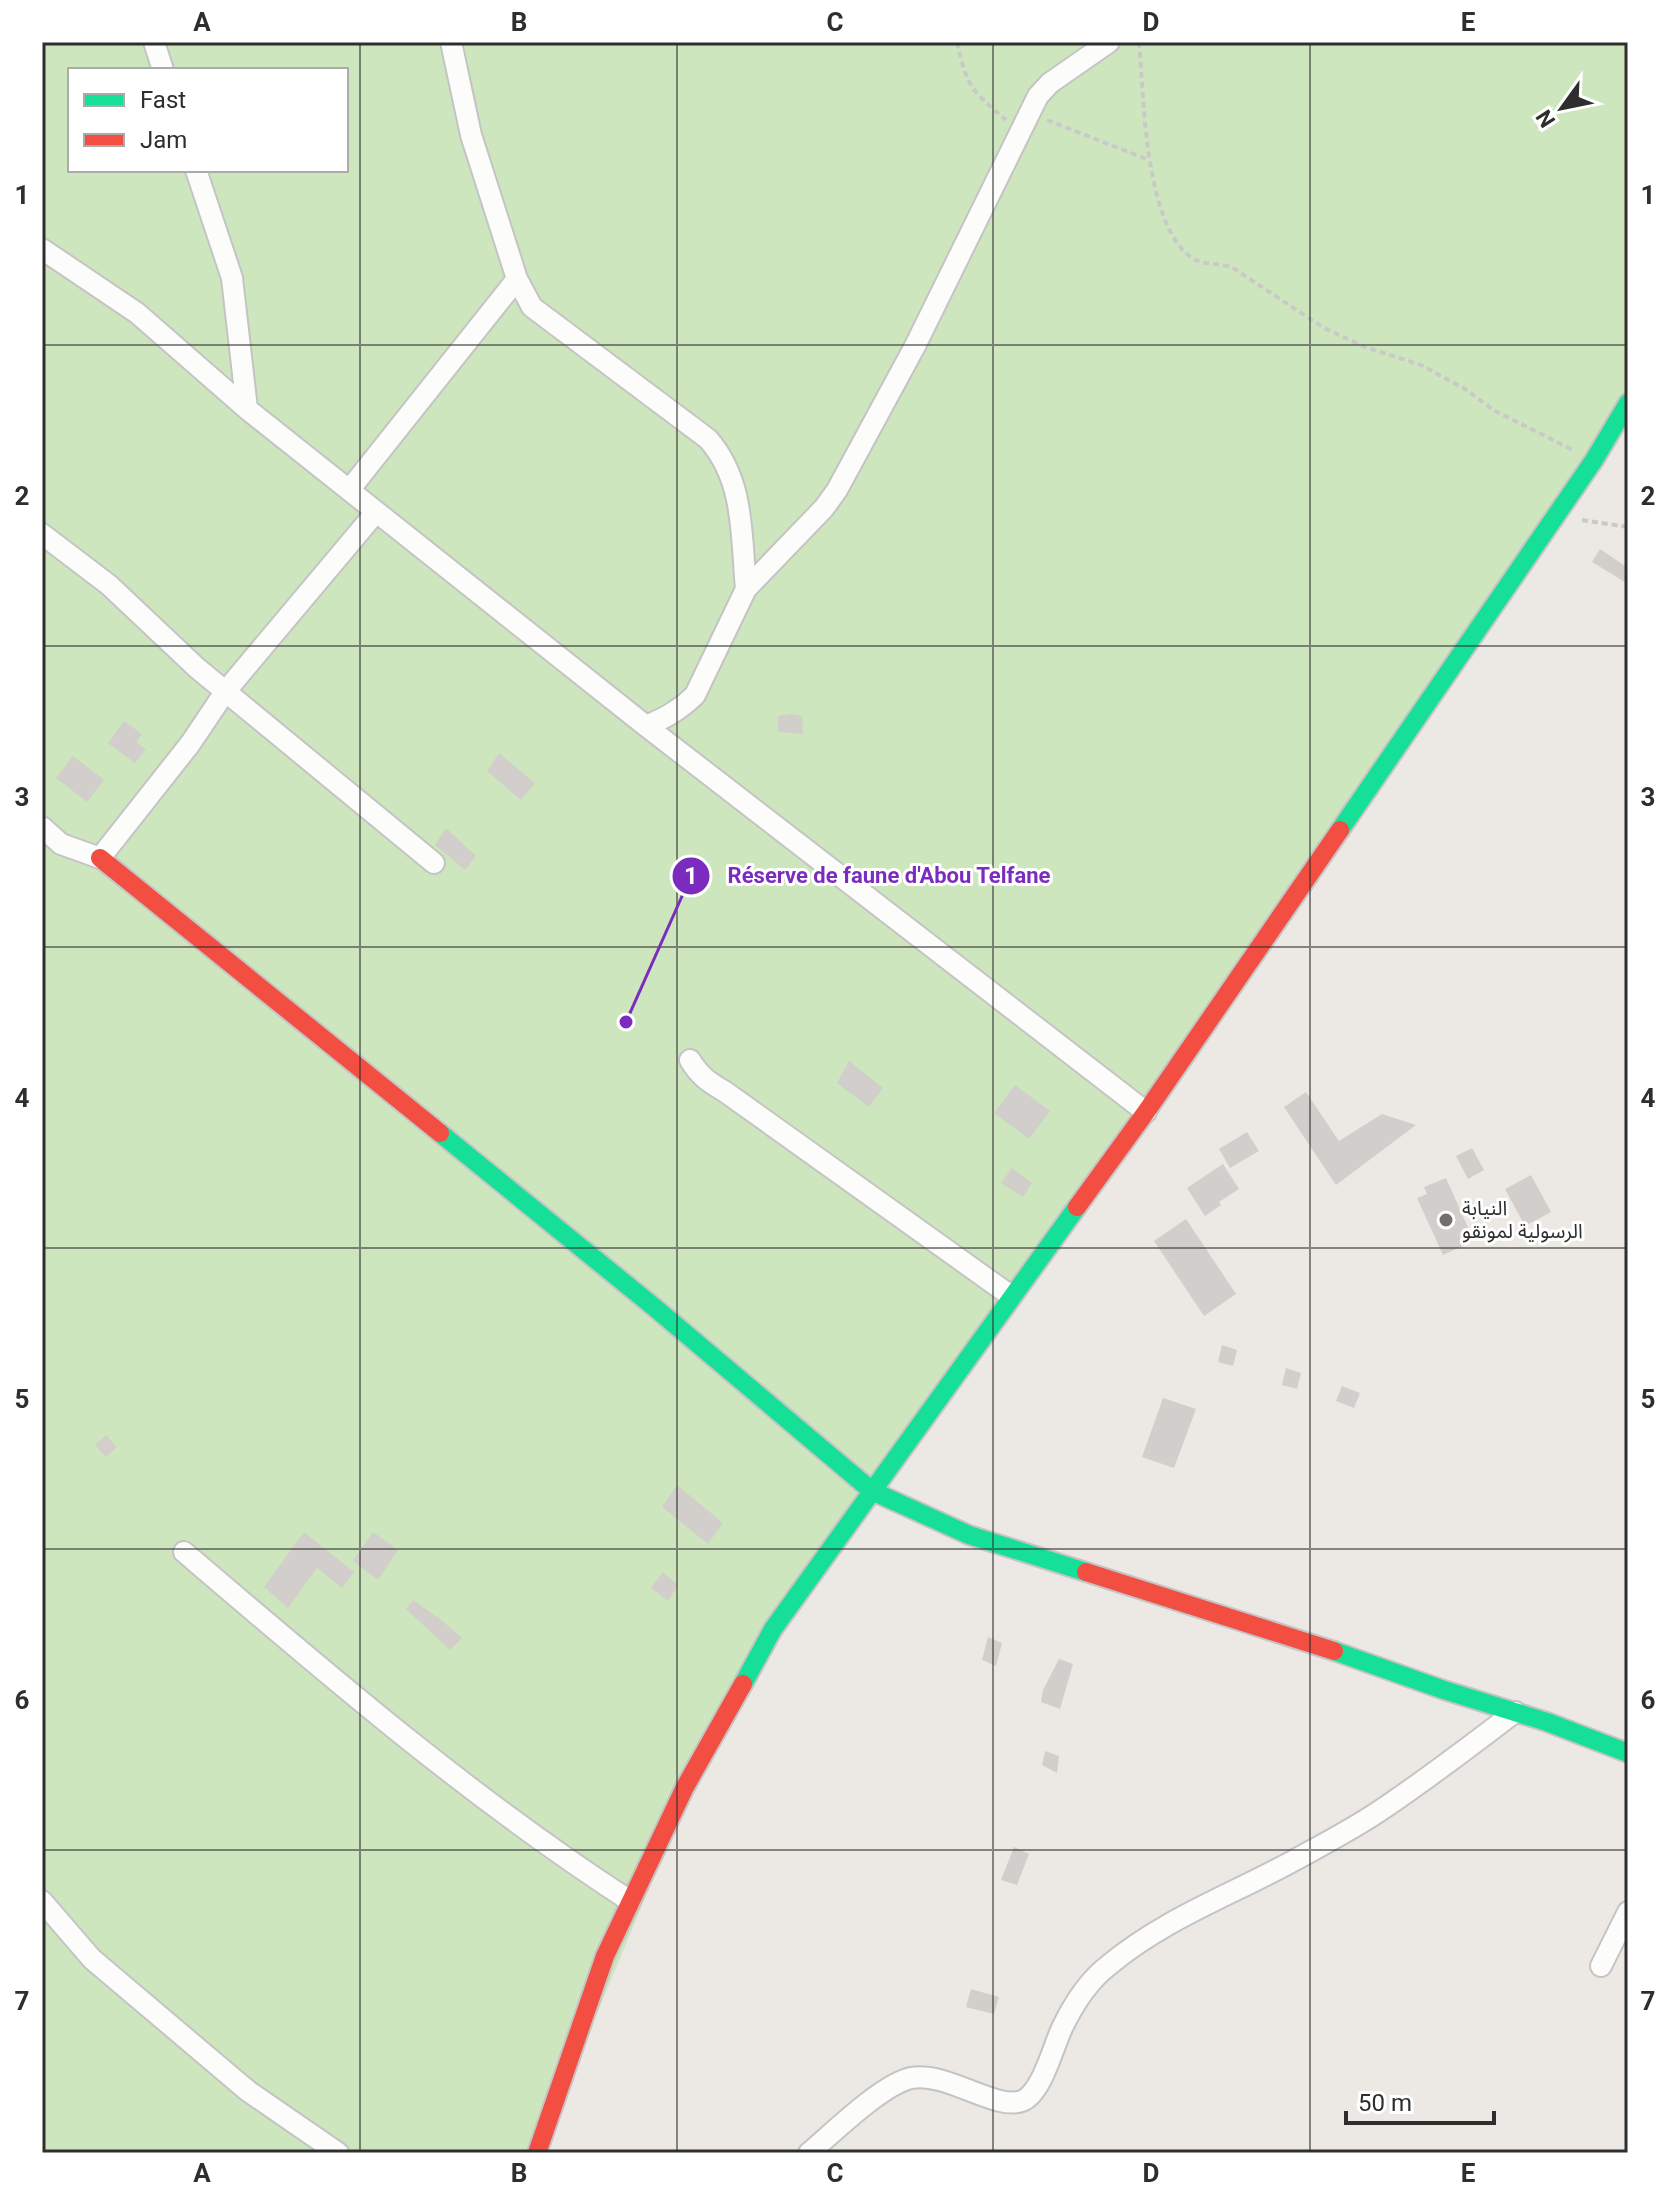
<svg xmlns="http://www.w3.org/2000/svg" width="1670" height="2195" font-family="Roboto,'Noto Sans Arabic',sans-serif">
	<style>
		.green { fill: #cee6be; fill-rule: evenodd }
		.building { fill: #d1cecb }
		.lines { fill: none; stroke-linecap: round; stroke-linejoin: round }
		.street-casing { stroke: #c5c4c5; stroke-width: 24 }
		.fast-casing { stroke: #c5c4c5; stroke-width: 22 }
		.jam-casing { stroke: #c5c4c5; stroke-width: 22 }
		.path { stroke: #c9c9c8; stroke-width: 4; stroke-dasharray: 6 4; stroke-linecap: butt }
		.street { stroke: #fcfcfb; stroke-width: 20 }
		.fast { stroke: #16e098; stroke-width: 18 }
		.jam { stroke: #f24e42; stroke-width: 18 }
		.grid { fill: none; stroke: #2e2e2e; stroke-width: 2; stroke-opacity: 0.55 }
		.poi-dot { fill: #706f6e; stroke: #fff; stroke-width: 3 }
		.labels { text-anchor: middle; stroke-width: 6; stroke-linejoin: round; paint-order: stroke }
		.poi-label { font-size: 20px; fill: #2e2e2e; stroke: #fff; text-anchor: start }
		.leader { fill: none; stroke: #7b2cbf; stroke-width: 3 }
		.callout-dot { fill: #7b2cbf; stroke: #fff; stroke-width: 3 }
		.mark-label { font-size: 24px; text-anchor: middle; font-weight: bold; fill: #fff }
		.callout-label { font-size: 22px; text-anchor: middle; font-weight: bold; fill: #7b2cbf; stroke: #fff; stroke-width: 6; stroke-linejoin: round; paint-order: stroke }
		.neatline { fill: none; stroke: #2e2e2e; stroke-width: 3 }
		.grid-label { font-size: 26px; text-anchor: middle; font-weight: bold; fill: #2e2e2e }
	</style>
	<rect width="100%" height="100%" fill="#ece8e4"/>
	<path class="green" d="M 42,42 L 1628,42 L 1628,403 L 716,1728 L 539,2153 L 42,2153 ZM 70,70 L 346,70 L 346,170 L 70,170 Z"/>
	<path class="building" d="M 1600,549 L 1628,568 L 1628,584 L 1592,562 Z
		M 791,714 L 802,716 L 803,734 L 778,732 L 778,716 Z
		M 124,721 L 142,734 L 136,742 L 146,749 L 135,763 L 108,743 Z
		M 499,753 L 535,783 L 521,800 L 487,771 Z
		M 73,756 L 104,780 L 87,802 L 56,778 Z
		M 446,828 L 476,856 L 465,870 L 435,845 Z
		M 849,1061 L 883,1088 L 869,1107 L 837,1083 Z
		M 1015,1085 L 1050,1111 L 1029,1139 L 994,1113 Z
		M 1306,1092 L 1339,1141 L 1382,1114 L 1416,1125 L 1336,1185 L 1284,1107 Z
		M 1247,1132 L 1259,1151 L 1230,1168 L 1219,1149 Z
		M 1472,1148 L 1484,1170 L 1468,1179 L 1456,1156 Z
		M 1223,1164 L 1239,1189 L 1219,1202 L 1221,1205 L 1205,1216 L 1187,1188 Z
		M 1012,1168 L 1032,1183 L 1023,1197 L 1001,1183 Z
		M 1531,1175 L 1551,1212 L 1525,1226 L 1505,1189 Z
		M 1446,1178 L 1474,1241 L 1443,1255 L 1417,1198 L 1427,1194 L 1424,1187 Z
		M 1186,1219 L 1236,1294 L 1204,1316 L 1154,1241 Z
		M 1222,1345 L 1237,1350 L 1233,1366 L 1218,1362 Z
		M 1286,1368 L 1301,1373 L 1297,1389 L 1282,1385 Z
		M 1342,1386 L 1360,1393 L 1354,1408 L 1336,1401 Z
		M 1163,1398 L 1196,1409 L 1174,1468 L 1142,1457 Z
		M 106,1435 L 117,1447 L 106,1457 L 95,1445 Z
		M 677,1485 L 723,1523 L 708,1544 L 662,1507 Z
		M 304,1532 L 354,1572 L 342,1588 L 317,1568 L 288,1608 L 264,1587 Z
		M 373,1532 L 398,1550 L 378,1580 L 353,1561 Z
		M 663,1572 L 678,1585 L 668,1601 L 651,1588 Z
		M 413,1600 L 440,1619 L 462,1638 L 450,1650 L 406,1609 Z
		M 988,1637 L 1002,1643 L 996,1666 L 982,1660 Z
		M 1059,1659 L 1073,1664 L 1060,1709 L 1041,1702 L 1043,1690 Z
		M 1045,1751 L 1059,1756 L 1057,1773 L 1042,1765 Z
		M 1014,1847 L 1029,1854 L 1017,1885 L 1001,1880 Z
		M 971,1989 L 999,1997 L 994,2014 L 966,2007 Z"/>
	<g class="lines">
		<g class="street-casing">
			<path id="street" d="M 154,42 L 163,70
				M 451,42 L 471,135 L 517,279 L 532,307 L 708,439 C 745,481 741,536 746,589
				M 196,170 L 232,278 L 247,409
				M 42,249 L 137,313 L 247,409 L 646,726 L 1146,1112
				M 350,489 L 517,279
				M 42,534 L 109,585 L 197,668 L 434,863
				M 646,726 C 665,718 680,710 695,695 L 746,589 L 824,508 L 837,490 L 915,346 L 1038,96 L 1050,83 L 1109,42
				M 42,827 L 61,844 L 100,858 L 190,744 L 225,692 L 376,512
				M 690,1060 C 699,1075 708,1082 724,1091 L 1011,1296
				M 184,1552 C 328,1675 471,1798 630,1901
				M 42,1901 L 92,1959 L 248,2091 L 338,2153
				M 1601,1966 L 1628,1912
				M 809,2153 C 833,2133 881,2085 911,2078 C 946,2071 996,2111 1022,2101 C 1042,2093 1053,2047 1062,2028 C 1073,2005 1088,1981 1109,1965 C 1164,1919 1231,1895 1293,1861 C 1322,1845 1351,1830 1378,1812 C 1425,1781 1470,1746 1515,1712"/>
		</g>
		<g class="fast-casing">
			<path id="fast" d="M 1340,830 L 1594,460 L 1628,403
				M 440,1133 L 654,1307 L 872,1491 L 969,1535 L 1086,1572
				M 1334,1651 L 1444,1690 L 1547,1722 L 1628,1753
				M 743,1684 L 773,1629 L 1077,1207"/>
		</g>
		<g class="jam-casing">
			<path id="jam" d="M 100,858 L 440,1133
				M 1077,1207 L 1146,1112 L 1340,830
				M 1086,1572 L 1334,1651
				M 537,2153 L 605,1956 L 685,1787 L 743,1684"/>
		</g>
		<path class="path" d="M 957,42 C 967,87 971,90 1006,120
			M 1139,42 C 1144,96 1144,225 1192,258 C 1205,266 1219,262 1233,268 L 1324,328 L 1365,347 L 1421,365 L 1465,389 L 1495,411 L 1573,450
			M 1047,120 L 1149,160
			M 1582,520 L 1628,527"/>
		<use href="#street" class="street"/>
		<use href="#fast" class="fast"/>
		<use href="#jam" class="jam"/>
	</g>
	<path class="grid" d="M 360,42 L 360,2153M 677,42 L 677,2153M 993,42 L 993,2153M 1310,42 L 1310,2153M 42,345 L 1628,345M 42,646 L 1628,646M 42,947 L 1628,947M 42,1248 L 1628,1248M 42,1549 L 1628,1549M 42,1850 L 1628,1850"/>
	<circle class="poi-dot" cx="1446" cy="1220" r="8"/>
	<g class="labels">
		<g class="poi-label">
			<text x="1462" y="1215">النيابة<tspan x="1462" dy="23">الرسولية لمونقو</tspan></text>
		</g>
	</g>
	<path class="leader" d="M626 1022L691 876"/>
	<g class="callout-dot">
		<circle cx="626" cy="1022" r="8"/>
		<circle cx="691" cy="876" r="20"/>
	</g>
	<g class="mark-label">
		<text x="691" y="884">1</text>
	</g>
	<g class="callout-label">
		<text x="889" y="883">Réserve de faune d'Abou Telfane</text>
	</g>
	<rect width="1670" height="2195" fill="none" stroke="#ffffff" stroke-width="88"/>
	<rect x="68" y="68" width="280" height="104" fill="#ffffff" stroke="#ababab" stroke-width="2"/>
	<rect x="84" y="94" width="40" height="12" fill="#16e098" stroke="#ababab" stroke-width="2"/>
	<text x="140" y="108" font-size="24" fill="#2e2e2e">Fast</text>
	<rect x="84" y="134" width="40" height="12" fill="#f24e42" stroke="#ababab" stroke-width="2"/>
	<text x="140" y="148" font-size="24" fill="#2e2e2e">Jam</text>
	<g transform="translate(1562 108) rotate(237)" stroke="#ffffff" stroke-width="6" paint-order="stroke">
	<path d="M0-6L14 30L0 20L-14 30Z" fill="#2e2e2e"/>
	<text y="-12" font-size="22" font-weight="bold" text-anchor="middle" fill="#2e2e2e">N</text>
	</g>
	<path d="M1346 2111v12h148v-12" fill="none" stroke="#2e2e2e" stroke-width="4"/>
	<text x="1358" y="2111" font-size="24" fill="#2e2e2e" stroke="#ffffff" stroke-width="6" paint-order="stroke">50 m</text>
	<rect x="44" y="44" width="1582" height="2107" class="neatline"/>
	<g class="grid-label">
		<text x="202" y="31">A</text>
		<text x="519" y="31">B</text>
		<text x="835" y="31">C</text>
		<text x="1151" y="31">D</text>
		<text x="1468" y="31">E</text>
		<text x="22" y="204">1</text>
		<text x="1648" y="204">1</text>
		<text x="22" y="505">2</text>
		<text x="1648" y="505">2</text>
		<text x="22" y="806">3</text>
		<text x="1648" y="806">3</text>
		<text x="22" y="1107">4</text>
		<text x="1648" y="1107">4</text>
		<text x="22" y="1408">5</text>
		<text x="1648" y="1408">5</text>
		<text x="22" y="1709">6</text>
		<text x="1648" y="1709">6</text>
		<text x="22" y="2010">7</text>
		<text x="1648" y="2010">7</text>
		<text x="202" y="2182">A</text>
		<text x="519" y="2182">B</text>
		<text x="835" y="2182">C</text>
		<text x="1151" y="2182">D</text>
		<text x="1468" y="2182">E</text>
	</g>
</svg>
